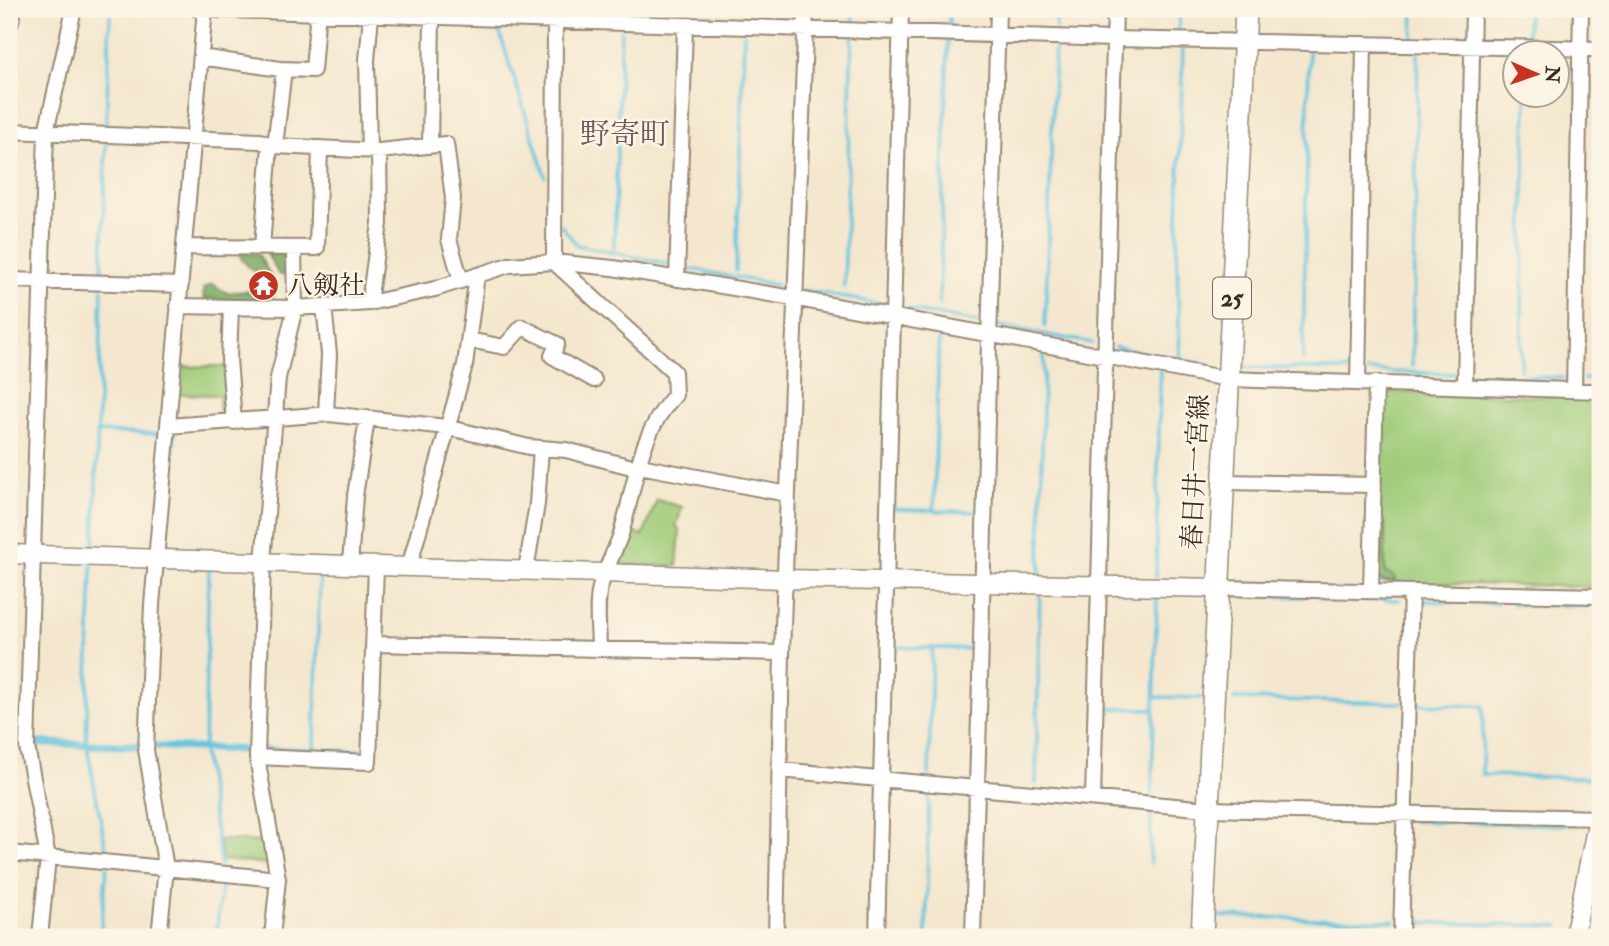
<svg xmlns="http://www.w3.org/2000/svg" width="1609" height="946" viewBox="0 0 1609 946" font-family="'IM FELL Double Pica','Noto Serif JP',serif">
<rect width="100%" height="100%" fill="#fcf5e5"/>
<filter id="ink" filterUnits="userSpaceOnUse"><feTurbulence type="fractalNoise" baseFrequency=".0143" numOctaves="2"/><feDisplacementMap in="SourceGraphic" scale="14" xChannelSelector="R" yChannelSelector="G"/><feConvolveMatrix kernelMatrix="1 2 1 2 8 2 1 2 1" color-interpolation-filters="sRGB"/></filter>
<filter id="wash" filterUnits="userSpaceOnUse"><feTurbulence type="fractalNoise" baseFrequency=".00686" numOctaves="4" result="noise"/><feDisplacementMap in="SourceGraphic" scale="28" xChannelSelector="R" yChannelSelector="G"/><feGaussianBlur stdDeviation="1.57" result="paint"/><feColorMatrix in="noise" values="0 0 0 0 0 0 0 0 0 0 0 0 0 0 0 0 0 1.4 0 .05"/><feComposite in="paint" operator="in"/></filter>
<g filter="url(#wash)">
<rect width="100%" height="100%" fill="#f4e7cd"/>
<!-- green -->
<path fill="#a1cd7b" stroke="#6e7c4c" stroke-width="2" d="M226 366 230 415 220 416 219 395 178 394 181 367Z
M1382 391 1600 398V587L1379 582 1376 578Z
M657 500 682 507 676 527 680 529 677 566 620 565 617 560 628 530 643 536Z
M219 840 266 842 269 864 222 860Z"/>
<!-- forest -->
<path fill="#80b06b" stroke="#5e6d44" stroke-width="2" d="M239 253 258 254 271 276C260 279 243 264 239 253Z
M267 254H289L290 274 279 275Z
M212 284 227 293 247 291 252 294H271L273 297 271 301 204 299 203 289Z
M1382 520 1385 525V573L1394 576 1395 581H1383L1377 576 1379 521Z"/>
<g fill="none" stroke-linecap="round" stroke-linejoin="round">
<!-- stream -->
<path stroke="#63c6e1" stroke-width="3.5" d="M797 16V9
M496 21 545 176
M853 21V9
M949 26V9
M1056 29V9
M1178 34 1180 9
M1413 39 1414 9
M1527 41 1528 9
M106 129 110 15
M561 225 577 245 668 264
M614 247 621 30
M686 268 777 285
M736 271 744 34
M102 274 106 140
M844 288 852 36
M803 290 880 304
M939 304 948 40
M899 308 977 322
M995 325 1092 343
M1045 326 1055 43
M1115 347 1211 366
M1303 359 1309 51
M1180 360 1177 257 1183 45
M1412 366 1418 54
M1240 367 1349 370
M1521 369 1526 94
M1368 371 1456 374
M1476 375 1563 378
M1584 379H1600
M98 432 158 434
M175 433 166 543 176 552
M892 509 978 512
M934 511 939 332
M94 548 102 289
M1040 576 1044 351
M1156 577 1160 371
M1229 595 1304 597
M1319 598 1399 600
M1421 601 1459 602
M1471 603H1497
M1513 604 1588 606
M890 647 975 649
M1154 697 1203 698
M1234 699 1402 703
M1413 704 1483 706 1482 775 1588 778
M1101 708 1154 709
M9 740H20
M33 741 141 744
M86 742 92 566
M9 744H18
M204 744 209 569
M34 745 139 748
M155 745 249 748
M87 746 107 855
M155 748 249 752
M264 748 359 751
M203 750 221 865
M314 750 320 571
M929 775 932 648
M1036 783 1040 591
M1152 794 1157 594
M1412 821 1451 822
M1462 822 1575 825
M1150 864 1151 810
M1214 916 1395 921
M1407 922 1559 926
M1598 927H1600
M100 937 107 867
M216 937 222 878
M926 937 929 789"/>
</g>
</g>
<g filter="url(#ink)">
<g fill="none" stroke-linecap="round" stroke-linejoin="round">
<defs>
<path id="minor" d="M197 9 1114 39 1600 49
M555 21 554 262 674 372 675 395C638 435 636 483 621 534 615 551 606 567 601 584 595 602 599 630 599 649
M201 57 280 69 313 70 318 9
M9 131 260 141 275 146 379 151 446 144 453 198 449 239 461 281
M430 145 432 17
M275 146 284 69
M369 150 367 60 371 15
M184 247 317 248 320 148
M262 247 270 145
M677 279 685 25
M9 280 181 285
M369 303 380 223 379 151
M178 306 295 308 369 303 435 289 509 265 554 262 613 268 793 298 1228 379 1600 391
M324 306 329 354 326 414
M231 307 229 359 234 422
M469 340 504 347 522 327 557 344 552 356 594 380
M1358 383 1364 44
M1465 386 1473 9
M1574 390 1581 9
M168 426 329 414 446 427 529 447 566 450 628 466 645 467 787 494
M1224 482 1374 485
M350 565 355 496 367 419
M409 567 465 365 477 275
M526 570 537 504 541 448
M1218 588 1411 592 1401 937
M1371 591 1376 383
M1411 592 1600 596
M373 644 782 653
M257 757 369 762 376 566
M780 770 1208 809 1600 818
M1093 798 1115 9
M9 853 278 879
M40 937 48 857 27 747 46 132 74 9
M159 937 166 868 146 750 152 605 205 9
M272 937 278 879 257 757 263 562 278 378 295 308 294 248
M776 937 782 653 806 9
M877 937 901 9
M973 937 998 9"/>
<path id="tertiary" d="M9 23 12 9
M9 554 785 579 1218 588
M1574 937 1600 809"/>
<path id="primary" d="M1202 937 1246 9"/>
</defs>
<!-- minor casing -->
<use href="#minor" stroke="#988876" stroke-width="18"/>
<!-- tertiary casing -->
<use href="#tertiary" stroke="#988876" stroke-width="21"/>
<!-- primary casing -->
<use href="#primary" stroke="#988876" stroke-width="24"/>
<!-- minor -->
<use href="#minor" stroke="#fff" stroke-width="14"/>
<!-- tertiary -->
<use href="#tertiary" stroke="#fff" stroke-width="18"/>
<!-- primary -->
<use href="#primary" stroke="#fff" stroke-width="21"/>
</g>
</g>
<!-- icons -->
<defs>
<symbol id="temple-disc" viewBox="-11 -11 22 22"><circle r="9.5" fill="#c8321e" stroke="#fcf5e5"/><path d="M0-6L5-2H3V0L6.5 2.5H4V6H1.5V3h-3V6H-4V2.5H-6.5L-3 0V-2H-5Z" fill="#fff"/></symbol>
</defs>
<g fill-rule="evenodd">
<use href="#temple-disc" x="246" y="268" width="35" height="35"/>
</g>
<g text-anchor="middle" dominant-baseline="central" stroke-width="5" stroke-linejoin="round" paint-order="stroke">
<!-- shield labels -->
<rect fill="#fcf5e5" stroke="#75675a" stroke-width="2" x="1213" y="277.5" width="38" height="41" rx="5"/>
<g font-size="24" font-weight="bold" fill="#3b2a1e">
<text x="1232" y="298">25</text>
</g>
<!-- poi labels -->
<g font-size="26" fill="#3b2a1e" stroke="#fcf5e5" text-anchor="start">
<text x="287" y="286">八剱社</text>
</g>
<!-- street labels -->
<g font-size="26" fill="#3b2a1e" stroke="#fcf5e5">
<text transform="translate(1196 472) rotate(-87)">春日井一宮線</text>
</g>
<!-- quarter labels -->
<g font-size="30" fill="#755858" stroke="#fcf5e5">
<text x="625" y="134">野寄町</text>
</g>
</g>
<!-- margin -->
<rect width="1609" height="946" fill="none" stroke="#fcf5e5" stroke-width="35"/>
<!-- north arrow -->
<g transform="translate(1536 74) rotate(92)"><circle r="33" fill="#fcf5e5" stroke="#afa495" stroke-width="2"/>
<path d="M0-5L12 26L0 18L-12 26Z" fill="#c8321e"/>
<text y="-10" font-size="19" font-weight="bold" text-anchor="middle" fill="#3b2a1e">N</text>
</g>
</svg>
